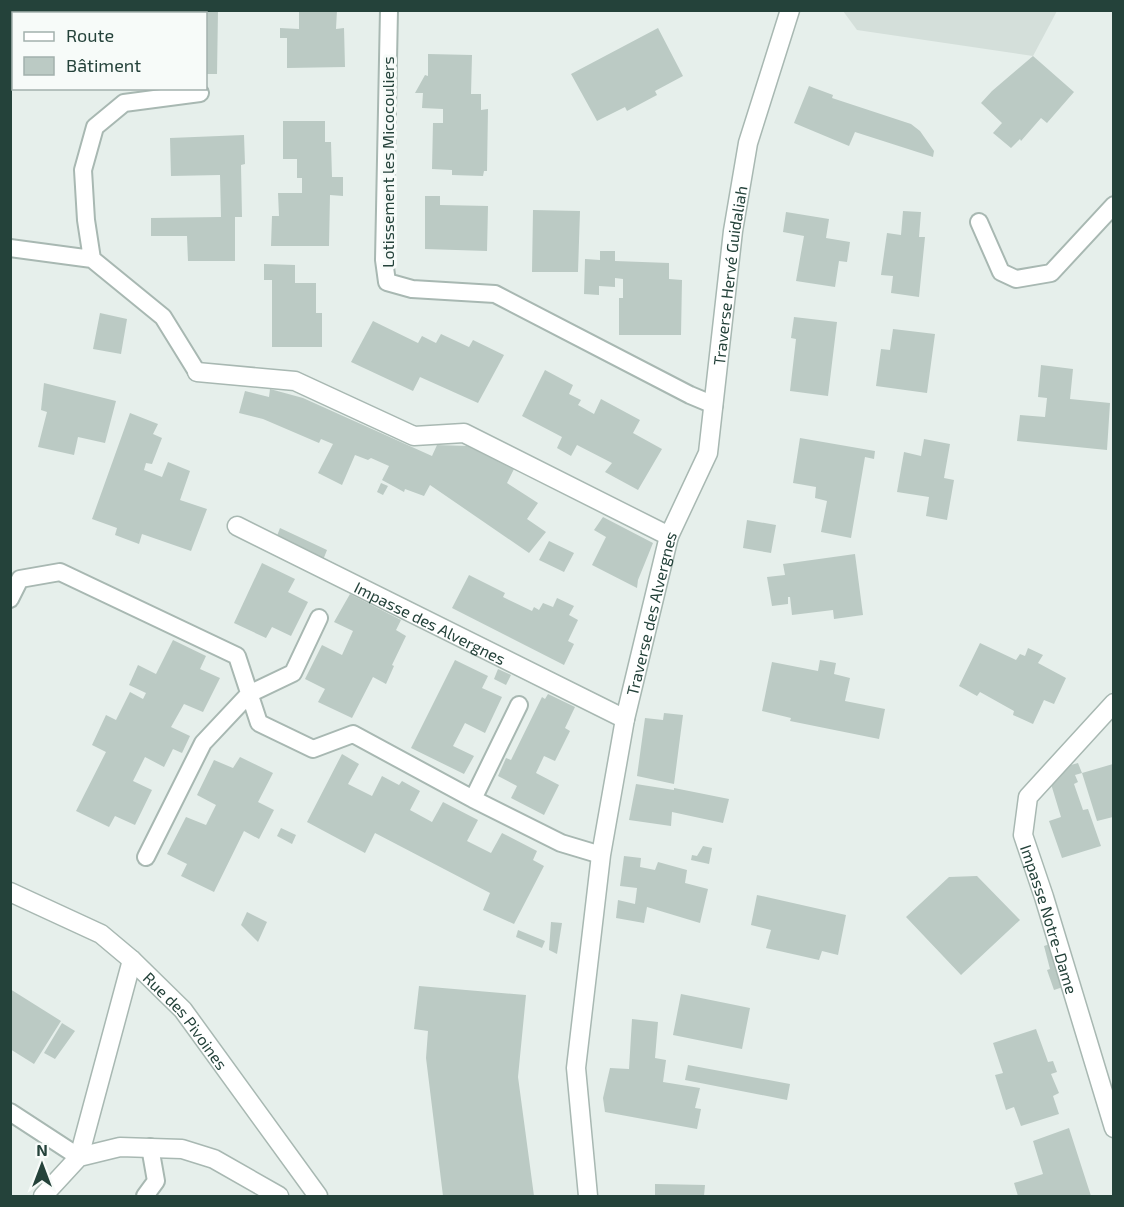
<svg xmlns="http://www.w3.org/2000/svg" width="1124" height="1207" viewBox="0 0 1124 1207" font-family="'Exo 2',sans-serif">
<rect width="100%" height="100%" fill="#e6efeb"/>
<!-- built -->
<path fill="#d4dfda" d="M843 11H1057L1033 56 857 30Z"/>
<!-- building -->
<path fill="#bbcac4" d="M17 10H218L217 74H206V14H16Z
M299 10H337L336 29 344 28 345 67 287 68V38H280V28L299 29Z
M658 28 683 76 655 91 657 95 627 111 625 107 597 121 571 74Z
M428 54 472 55 471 94H481V110L488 109 487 171H484L483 176 452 175V170L432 169 433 123H443V109L422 108 423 93H415L425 75 428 76Z
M1033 56 1074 92 1047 123 1041 118 1021 141 1020 139 1011 148 993 133 1002 123 981 103 992 91Z
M809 86 833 95 832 98 911 124 920 131 934 151 933 157 855 132 849 146 794 123Z
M283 121H325V142H331L332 177H343V196L330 195 329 246H271L272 216H279L278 193H302V178H297V159H283Z
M244 135 245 164 241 165 242 217H235V261H188L187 236H151V218L221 217 220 175 171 176 170 138Z
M425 196H440V205L488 206 487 251 425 249Z
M533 210 580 211 578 272H532Z
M903 211 921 212 919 237H925L919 297 891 293 893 276 881 275 887 233 901 235Z
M786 212 829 219 826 238 850 242 847 262 839 261 835 287 796 281 804 236 783 232Z
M600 251H615V261L669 263V279L682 280 681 335H619V298H623V279L615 278V287L599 286V295L584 294 585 259 600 260Z
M264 264 295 265V283H316V313H322V347H272V280H264Z
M100 313 127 319 121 354 93 349Z
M794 317 837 322 828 396 790 391 796 339 791 338Z
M373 321 418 343 422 336 436 343 441 334 469 347 473 340 504 355 478 403 420 377 413 391 351 362Z
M893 329 935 334 927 393 876 386 881 349 890 350Z
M1041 365 1073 369 1070 399 1110 403 1107 450 1017 441 1020 415 1045 417 1047 398 1038 397Z
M545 370 573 385 569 394 581 400 578 405 594 414 601 399 640 420 633 433 662 449 638 490 605 472 612 463 577 445 571 456 557 448 562 437 522 416Z
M44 383 116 401 105 443 78 437 74 455 38 447 47 412 41 410Z
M270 389 303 398 432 456 437 445 467 446 514 469 507 483 538 503 527 519 546 532 529 553 430 485 424 496 405 489 404 492 382 480 389 466 371 458 368 460 355 455 342 485 318 473 333 444 321 439 319 443 263 419 239 413 245 391 269 397Z
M130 413 158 424 153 434 162 438 152 464 146 463 144 470 162 477 168 462 190 471 180 500 207 509 191 551 142 534 139 544 115 535 117 528 92 519Z
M800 438 875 451 874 459 865 457 851 538 821 532 827 501 815 498 816 487 793 483Z
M924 439 950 444 944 478 954 480 947 520 926 516 929 497 897 492 904 452 921 456Z
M381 483 388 486 383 495 377 492Z
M603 517 653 543 638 580 637 588 592 565 606 537 594 530Z
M747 520 776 525 771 553 743 548Z
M280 528 327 550 323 560 277 536Z
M549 541 574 553 564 572 539 560Z
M855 554 863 615 834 619 833 610 792 615 790 597H788V604L772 606 767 577 785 575 783 564Z
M262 563 295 579 288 592 308 602 291 636 272 627 266 638 234 623Z
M469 575 505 593 503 597 532 611 534 607 539 610 543 603 553 607 557 598 574 606 569 615 578 620 568 641 574 644 564 665 452 608Z
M350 594 401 620 396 630 406 636 392 665 394 666 386 684 373 677 352 718 318 702 325 689 305 679 322 645 342 655 353 631 334 622Z
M173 640 206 656 200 669 220 678 203 712 184 704 171 727 190 736 182 753 173 749 164 767 145 757 133 781 152 790 135 825 115 816 109 827 76 811 106 752 92 745 106 715 116 720 130 692 143 699 146 693 129 685 138 665 156 674Z
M980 643 1016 660 1020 654 1025 656 1028 648 1043 655 1038 663 1066 678 1054 704 1044 700 1033 724 1013 715 1014 711 980 692 977 696 959 686Z
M455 660 488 676 482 688 502 697 485 733 465 723 453 746 474 756 464 774 411 748Z
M820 660 836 663 834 674 850 678 845 701 885 709 879 739 790 721 791 718 762 711 772 662 818 671Z
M498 669 511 675 506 685 494 679Z
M548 694 575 707 565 728 570 731 555 761 544 756 536 773 559 785 544 815 511 798 517 786 498 776 506 758 511 760 542 697 545 699Z
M664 713 683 715 674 784 637 776 645 718 663 720Z
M342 754 359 764 348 784 372 796 382 776 399 785 402 781 420 791 410 810 432 822 443 802 478 820 467 841 491 853 502 833 537 851 533 860 544 866 514 924 483 910 490 893 375 833 365 853 307 822Z
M240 757 273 773 258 802 274 810 259 839 244 831 214 892 181 876 187 864 167 854 186 817 206 825 216 805 197 795 214 760 233 768Z
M1070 763 1071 765 1078 763 1082 773 1075 775 1078 782 1074 784 1083 810 1088 809 1101 846 1062 858 1049 821 1061 817 1051 784Z
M1113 764V817L1097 821 1082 773Z
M636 784 674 790V788L729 799 723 823 672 812 671 826 629 820Z
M281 828 296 835 292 844 277 836Z
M703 846 712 848 709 864 691 860 692 855 697 856Z
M624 856 641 858 640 867 655 870 658 862 687 870 685 883 708 889 700 923 647 907 644 923 616 918 618 900 635 904 637 888 620 886Z
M977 876 1020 920 961 975 906 917 949 877Z
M757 895 846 915 838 955 822 951 819 960 766 948 771 930 751 925Z
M247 912 267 922 258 942 241 925Z
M551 922 562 923 557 954 549 950Z
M518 930 545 941 542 948 516 937Z
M1053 943 1066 986 1054 990 1047 970 1050 969 1044 946Z
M419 986 526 995 518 1077 534 1196H443L426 1058 428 1031 414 1029Z
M10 989 61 1021 34 1064 10 1049Z
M681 994 750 1008 742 1049 673 1035Z
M632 1019 658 1022 655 1058 666 1060 663 1082 700 1088 695 1108 701 1109 697 1129 605 1112 603 1098 610 1068 629 1069Z
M62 1023 75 1031 55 1059 44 1053Z
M1036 1029 1048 1062 1053 1061 1057 1072 1051 1074 1059 1093 1053 1096 1059 1114 1021 1126 1014 1107 1006 1110 995 1075 1003 1073 993 1043Z
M688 1065 790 1084 787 1100 685 1080Z
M1069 1128 1091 1196H1018L1014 1183 1043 1174 1033 1141Z
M655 1184 705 1185 704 1196H655Z"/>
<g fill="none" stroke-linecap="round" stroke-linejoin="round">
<defs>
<path id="service" d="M389 10 384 260 387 282 412 289 495 294 690 395 714 405
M979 222 1001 272 1016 279 1051 273 1114 205
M10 248 92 259 163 317 197 372
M92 259 86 220 83 170 95 127 124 103 200 93
M10 599 20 579 60 572 237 656 259 723 313 749 353 734 473 799 561 843 601 855
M473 799 519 705
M146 857 203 743 249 694 293 673 319 618
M10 1112 79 1157
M145 1196 156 1181 150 1147"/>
<g id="minor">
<path d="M197 372 295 381 414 436 464 433 669 536"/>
<path id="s1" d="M237 526 625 719"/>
<path id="s2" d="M1114 703 1028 797 1023 835 1044 897 1114 1128"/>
<path id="s3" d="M10 892 101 934 132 960 183 1010 318 1196"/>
<path d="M79 1157 132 960"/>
<path d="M43 1196 79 1157 120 1147 182 1149 214 1159 279 1196"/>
<path id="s4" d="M588 1196 576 1068 601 855 625 719 669 536 708 453 733 231 748 143 790 10"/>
</g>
</defs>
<!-- service casing -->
<use href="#service" stroke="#a8b8b2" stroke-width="20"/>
<!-- minor casing -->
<use href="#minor" stroke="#a8b8b2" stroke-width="21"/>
<!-- service -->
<use href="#service" stroke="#fff" stroke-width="16"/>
<!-- minor -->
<use href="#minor" stroke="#fff" stroke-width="18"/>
</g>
<g text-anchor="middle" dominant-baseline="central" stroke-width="6" stroke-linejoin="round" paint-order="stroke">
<!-- street labels -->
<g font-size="16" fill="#24423a" stroke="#f7fbf9">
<text transform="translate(387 162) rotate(-90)">Lotissement les Micocouliers</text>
<text stroke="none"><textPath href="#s4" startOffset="940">Traverse Hervé Guidaliah</textPath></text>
<text stroke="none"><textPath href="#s4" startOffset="590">Traverse des Alvergnes</textPath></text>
<text stroke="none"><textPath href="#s1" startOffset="216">Impasse des Alvergnes</textPath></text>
<text stroke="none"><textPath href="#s2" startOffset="254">Impasse Notre-Dame</textPath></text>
<text stroke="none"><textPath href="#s3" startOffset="222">Rue des Pivoines</textPath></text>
</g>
</g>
<!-- border -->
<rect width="1124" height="1207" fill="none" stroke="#24423a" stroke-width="24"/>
<!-- legend -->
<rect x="12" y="12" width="195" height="78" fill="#f7fbf9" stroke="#a3b1ad" stroke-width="1.5"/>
<rect x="24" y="32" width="30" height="9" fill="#ffffff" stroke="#a3b1ad" stroke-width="1.5"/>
<text x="66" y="42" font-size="18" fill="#24423a">Route</text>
<rect x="24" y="57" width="30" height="18" fill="#bbcac4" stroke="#a3b1ad" stroke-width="1.5"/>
<text x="66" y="72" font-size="18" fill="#24423a">Bâtiment</text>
<!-- north arrow -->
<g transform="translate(42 1165)" stroke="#f7fbf9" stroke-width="4.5" paint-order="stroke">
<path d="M0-4.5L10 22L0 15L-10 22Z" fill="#24423a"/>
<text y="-9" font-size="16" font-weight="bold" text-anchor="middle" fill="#24423a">N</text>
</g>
</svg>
